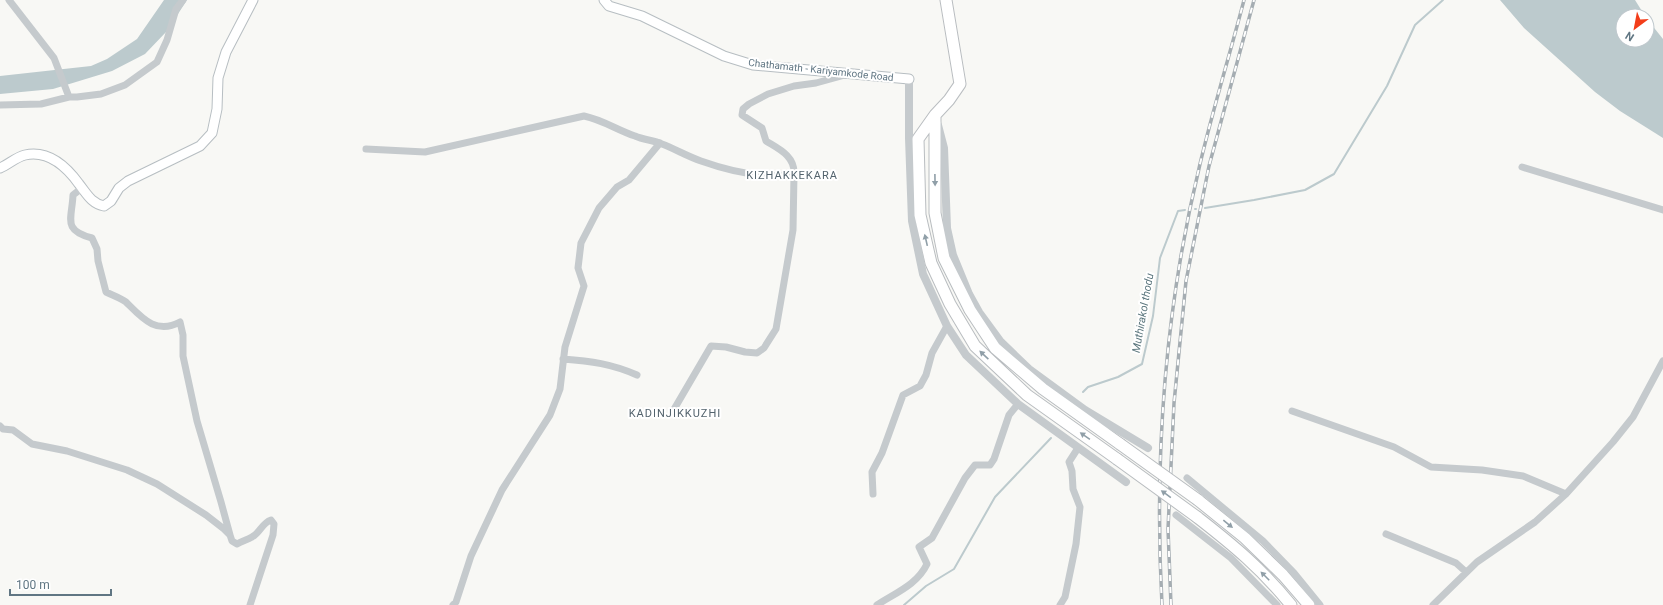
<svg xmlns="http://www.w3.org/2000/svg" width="1663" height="605" viewBox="0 0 1663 605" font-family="Roboto,sans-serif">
<rect width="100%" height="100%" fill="#f8f8f5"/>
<!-- water -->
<path fill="#bccacd" d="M164 0H187L167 31 145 54 112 71 53 89 0 94V76L91 66 107 59 137 39Z
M1500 0H1635L1645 16H1623V40H1647V19L1663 39V138L1620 111 1595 92 1524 28Z"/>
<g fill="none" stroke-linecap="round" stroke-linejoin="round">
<!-- stream -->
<path stroke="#bccacd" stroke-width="2" d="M1205 208 1254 200 1305 190 1334 174 1387 86 1415 25 1443 0
M1195 209H1196
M1083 392 1088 387 1118 377 1142 364 1153 316 1160 258 1178 211 1185 210
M904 605 926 586 954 569 995 497 1051 438"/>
<defs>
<path id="secondary" d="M604 0 609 6 642 16 724 56 753 65 909 79
M0 168C8 165 16 157 25 155 48 150 66 166 79 184 87 194 91 203 104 206L111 201 119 188 128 181 200 146 212 133 217 109 218 78 226 52 253 0"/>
<path id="trunk" d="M946 0 960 84 949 100 935 115 918 139 920 215 931 263 950 304 975 346 1027 395 1117 459
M935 115V213L944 258 970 310 995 348 1043 389 1120 444
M1198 500 1245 538 1283 575 1309 605
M1197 517C1233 545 1262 569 1291 605"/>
</defs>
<!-- secondary casing -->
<use href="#secondary" stroke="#b7bec2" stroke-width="11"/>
<!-- trunk casing -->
<use href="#trunk" stroke="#b9bdc0" stroke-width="13"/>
<!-- minor -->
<path stroke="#c5cacd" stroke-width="7" d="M9 0 54 58 69 97
M0 105 41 104 69 97H77L101 94 125 85 157 62 167 40 176 9 183 0
M366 149 425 152 584 116C603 120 617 130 635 136 644 140 653 140 662 144 675 149 687 156 701 161 729 171 764 179 794 174 795 156 779 149 766 141L762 128 742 115 743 109 749 104 768 94 794 86 816 83 845 75
M1522 167 1663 210
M82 188 73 195C72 219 62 230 92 238L97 249 98 261 106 292C112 295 121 298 126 302 142 318 156 335 180 322L183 335V356L197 421 221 502 230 535
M563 359C591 361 612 364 637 375
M673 411 711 346 726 347 745 352 757 353 764 348 776 329 793 230 794 174
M1292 411 1394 447 1431 467 1482 470 1523 476 1566 494
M0 426 3 429 13 430 32 444 67 451 127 470 157 484 206 515 224 529 230 535 232 541 237 544C242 541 247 540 252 537 260 533 262 523 271 520L274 524 273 535 250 605
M1187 478 1263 541 1294 573 1320 605
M873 494 872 472 882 453 903 395 920 386 926 375 932 353 947 326
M1176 515 1231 558 1277 605
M1386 534 1456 563 1466 572
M453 605 456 602 471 556 502 490 550 415 560 389 565 347 584 286 578 268 581 243 599 208 617 187 629 180 660 143
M877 605C895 593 917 585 927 564L919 547 932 538 965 478 975 465H990L994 459 1009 415 1018 404
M1060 605 1065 597 1076 544 1080 507 1073 489 1072 471 1069 462 1078 448
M1433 605 1477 562 1535 522 1566 494 1613 442 1633 417 1663 361"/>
<!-- tertiary -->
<path stroke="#c5cacd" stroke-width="8" d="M909 79V138L912 221 923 274 947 326 966 355 1018 404 1126 482
M938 125 944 148 947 228 953 255 969 294 979 312 1001 342 1029 369 1085 410 1148 448"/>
<!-- secondary -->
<use href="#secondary" stroke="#fff" stroke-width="9"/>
<!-- trunk -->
<use href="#trunk" stroke="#fff" stroke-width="11"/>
<defs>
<path id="rail" d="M1162 605C1154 457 1165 308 1200 164 1213 109 1230 54 1244 0
M1171 605 1168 529 1174 403 1186 281 1209 166 1254 0"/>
</defs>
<!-- rail casing -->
<use href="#rail" stroke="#a5adb2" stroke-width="3.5"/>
<!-- rail -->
<use href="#rail" stroke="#fff" stroke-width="2" stroke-dasharray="6" stroke-linecap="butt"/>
<defs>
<path id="trunk-bridge" d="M1120 444 1198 500
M1117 459 1197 517"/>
</defs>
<!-- trunk-bridge casing -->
<use href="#trunk-bridge" stroke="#b9bdc0" stroke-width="13" stroke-linecap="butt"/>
<!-- trunk-bridge -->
<use href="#trunk-bridge" stroke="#fff" stroke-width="11"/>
</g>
<!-- one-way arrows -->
<defs><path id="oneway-solid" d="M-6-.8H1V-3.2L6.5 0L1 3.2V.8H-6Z"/></defs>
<g fill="#909fa8">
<use href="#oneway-solid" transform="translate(935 180) rotate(89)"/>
<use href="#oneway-solid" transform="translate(926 240) rotate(-103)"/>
<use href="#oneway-solid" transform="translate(984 355) rotate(-137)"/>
<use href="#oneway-solid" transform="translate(1085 436) rotate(-145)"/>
<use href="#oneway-solid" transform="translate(1166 494) rotate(-144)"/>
<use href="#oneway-solid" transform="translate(1228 524) rotate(39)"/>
<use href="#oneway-solid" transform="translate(1265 576) rotate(-135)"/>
</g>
<g text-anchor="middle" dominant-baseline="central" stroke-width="4" stroke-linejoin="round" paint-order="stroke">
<!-- street labels -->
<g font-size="10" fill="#607683" stroke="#fff">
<text transform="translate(821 70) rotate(6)">Chathamath - Kariyamkode Road</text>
</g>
<!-- neighbourhood labels -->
<g font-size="11" letter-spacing="1" fill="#53636d" stroke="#fff">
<text x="792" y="175">KIZHAKKEKARA</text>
<text x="675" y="413">KADINJIKKUZHI</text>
</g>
<!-- water labels -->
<g font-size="11" font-style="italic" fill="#5b767d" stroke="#fff">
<text transform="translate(1143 313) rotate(-80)">Muthirakol thodu</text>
</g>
</g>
<!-- north arrow -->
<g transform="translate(1635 28) rotate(212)"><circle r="19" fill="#ffffff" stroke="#bfc8cd"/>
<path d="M0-3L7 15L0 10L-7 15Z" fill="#f33d1a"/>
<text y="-6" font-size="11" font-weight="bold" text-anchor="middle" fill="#607683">N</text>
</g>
<!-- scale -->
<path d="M10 589v6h101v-6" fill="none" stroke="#607683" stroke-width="2"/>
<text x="16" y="589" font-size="12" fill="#607683" stroke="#ffffff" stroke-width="3" paint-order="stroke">100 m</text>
</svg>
